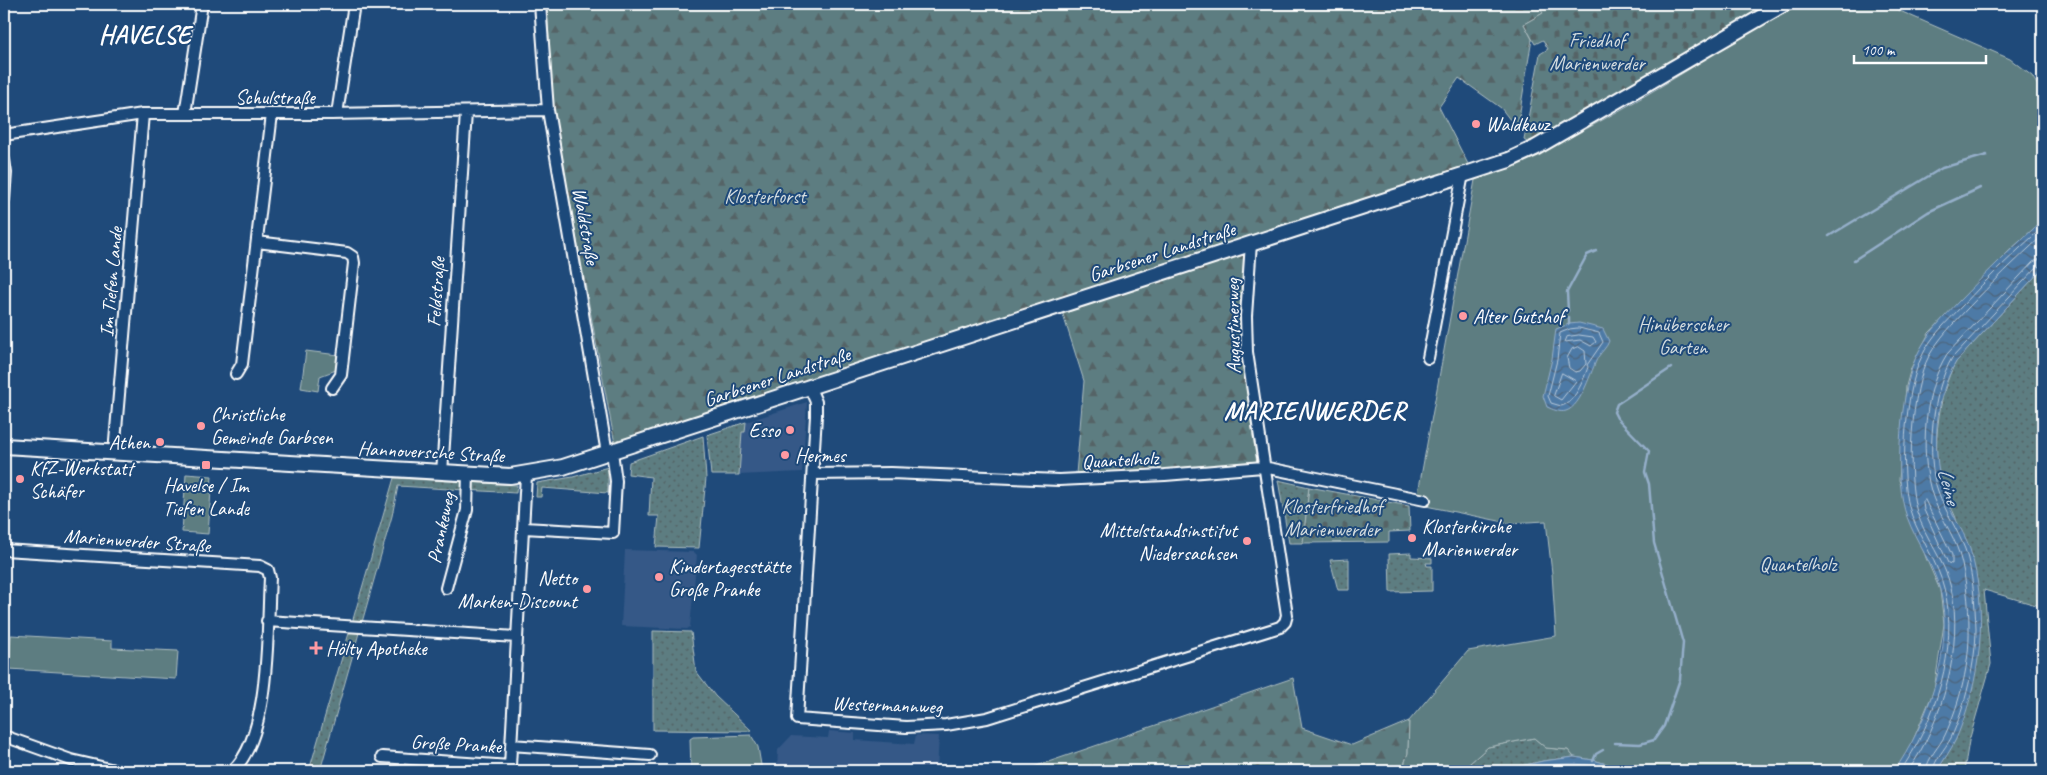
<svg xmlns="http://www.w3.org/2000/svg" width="2047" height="775" viewBox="0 0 2047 775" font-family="Caveat,sans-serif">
<defs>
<pattern id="grass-dots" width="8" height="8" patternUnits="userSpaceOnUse" patternTransform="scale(1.25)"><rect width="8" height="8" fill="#5d7d81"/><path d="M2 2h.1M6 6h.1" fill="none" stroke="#546466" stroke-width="1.8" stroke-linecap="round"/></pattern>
<pattern id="forest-firs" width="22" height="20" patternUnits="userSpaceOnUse" patternTransform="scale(1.25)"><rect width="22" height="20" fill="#5d7d81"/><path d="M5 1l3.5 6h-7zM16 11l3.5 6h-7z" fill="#546466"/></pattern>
<pattern id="cemetery-stones" width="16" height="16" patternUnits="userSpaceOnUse" patternTransform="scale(1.25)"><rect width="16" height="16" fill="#5d7d81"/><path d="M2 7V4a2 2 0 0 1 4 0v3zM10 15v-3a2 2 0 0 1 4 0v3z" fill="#546466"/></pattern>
<pattern id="water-waves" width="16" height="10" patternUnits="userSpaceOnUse" patternTransform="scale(1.25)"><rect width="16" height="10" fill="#4e7aa6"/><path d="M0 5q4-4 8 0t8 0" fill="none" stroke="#4d6379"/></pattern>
</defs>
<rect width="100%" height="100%" fill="#1f4a7a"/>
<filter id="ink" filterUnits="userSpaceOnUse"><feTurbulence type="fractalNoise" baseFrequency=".02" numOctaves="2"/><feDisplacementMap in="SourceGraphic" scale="10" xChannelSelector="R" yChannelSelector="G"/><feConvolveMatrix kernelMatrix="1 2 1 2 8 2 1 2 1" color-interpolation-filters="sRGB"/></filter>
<g filter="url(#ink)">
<!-- built -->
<path fill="#345887" d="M807 402 802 472 739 475 742 431H745L746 422Z
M625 550 694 552 697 555 690 627 687 629 621 626Z
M829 731 855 733V740L914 744 916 735 939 736 937 771H777L778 750 791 736 828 738Z"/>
<!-- grass -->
<path fill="url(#grass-dots)" stroke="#aebec0" d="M2043 268V607L1984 590 1991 664 1969 741 1964 771H1937L1956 739V518C1952 508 1946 499 1943 490 1930 457 1938 392 1956 362Z
M746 422 745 432H742L739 475H711L707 435Z
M703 436 706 478 699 548 656 547 659 516H649L651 477 628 474 629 462Z
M608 467V493L542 488 541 497H536L537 483 573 477Z
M394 478 517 485 516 493 398 486 392 516 320 771H309Z
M1278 480 1309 487 1303 543H1289Z
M1411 553V557L1432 558V563H1426L1427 566H1432V591L1390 592 1389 554Z
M1349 559V590H1338L1330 560Z
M653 631 691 632 696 671 715 696 752 731 653 730Z
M1534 738 1546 748 1568 750 1574 757 1543 761 1499 771H1461L1488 747Z"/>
<!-- forest -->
<path fill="url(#forest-firs)" stroke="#aebec0" d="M547 4H1537L1543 13 1524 24 1532 39 1517 129 1501 108 1459 78 1439 107 1470 168 1244 240 1241 349 1257 464 1076 474 1084 381 1060 305 615 444 553 112Z
M1293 678 1302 728 1352 745 1409 721 1408 753 1402 771H1022Z"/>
<!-- cemetery -->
<path fill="url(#cemetery-stones)" stroke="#aebec0" d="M1537 4H1768L1677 62 1530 144 1524 140 1540 54 1548 49 1543 40 1535 44 1524 24 1543 13Z
M1309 487 1409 506 1410 531 1389 532V542L1303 543Z"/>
<!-- park -->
<path fill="#5d7d81" stroke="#aebec0" d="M1794 4H1884L2010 59 2032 76 2043 94V220L2008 252 1929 333 1911 368 1906 386 1899 480 1926 558 1940 590 1944 624 1934 690 1909 750 1894 771H1631L1593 760 1574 757 1568 750 1546 748 1534 738 1488 747 1461 771H1402L1408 753 1409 721 1468 651 1556 636 1552 573 1546 521 1509 523 1416 504 1475 180C1587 138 1693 66 1794 4Z
M306 351 338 355 336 370 320 376 318 391 301 388Z
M186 474 212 476 208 534 182 532Z
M11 635 112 641V648L178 651 176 679 9 669Z
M751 735 758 747 762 771H691L690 739 693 737Z"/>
<!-- water -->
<path fill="url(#water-waves)" stroke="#95afca" d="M2043 220V268L1956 362C1935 397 1932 447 1942 487 1947 509 1963 528 1970 549 1989 610 1981 681 1956 739 1951 750 1943 761 1937 771H1894C1927 725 1955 647 1940 590 1933 564 1916 542 1907 517 1893 481 1900 385 1919 351 1929 332 1944 317 1959 301 1986 273 2014 246 2043 220Z
M1579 323 1603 329 1609 341C1607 347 1602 351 1598 357 1591 370 1582 406 1566 411 1560 413 1552 409 1547 407L1543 396 1552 359 1556 329 1569 324Z
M1574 757 1593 760 1631 771H1499L1543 761Z"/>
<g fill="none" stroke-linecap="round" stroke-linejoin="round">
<!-- shore -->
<path stroke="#b8cadb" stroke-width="1" d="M1579 328 1599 333 1603 342 1587 365 1588 367C1584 379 1574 404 1561 406L1551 403 1548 396 1557 360 1560 333 1570 329Z
M1579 335 1593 337 1596 342 1591 346 1580 340 1565 342 1567 337Z
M1579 347 1585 351 1586 364 1580 371 1575 372 1569 368 1567 358 1572 349Z
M1562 373 1576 381 1561 400 1554 396Z
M1925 500 1952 555V564L1948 563 1924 510 1923 502Z
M1516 771C1553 764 1578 760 1615 771
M1900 771C1934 725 1960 646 1944 588 1938 563 1921 540 1912 516 1898 481 1905 389 1922 356 1931 336 1947 322 1962 306 1988 278 2015 252 2043 227
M1908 771C1942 723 1964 646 1951 588 1945 561 1925 538 1917 512 1906 476 1911 389 1929 356 1939 338 1953 324 1967 309 1992 283 2017 259 2043 235
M1926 771C1927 758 1940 746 1945 735 1960 703 1970 663 1969 628 1969 604 1966 576 1959 553 1952 531 1937 512 1931 491 1920 450 1924 390 1947 354L2033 262 2043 258
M1933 771C1934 760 1945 749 1951 738 1965 708 1976 661 1976 628 1975 604 1973 572 1965 549 1957 529 1945 511 1938 491 1925 457 1933 389 1952 358L2037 267 2043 265"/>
<!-- stream -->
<path stroke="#95afca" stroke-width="2.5" d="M1829 236 1942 168 1987 155
M1854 260 1928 212 1980 188
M1568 311 1567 292 1587 255 1596 251
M1569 317V324
M1615 743 1640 744 1654 740 1664 726 1680 679 1683 643 1654 543 1649 484 1645 472 1649 451 1617 418 1614 412 1617 404 1671 368
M1593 761 1596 754 1603 750"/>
<defs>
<path id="street" d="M540 4 548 110 607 453
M185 114 202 4
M337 114 354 4
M4 135 143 114H331L548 110
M4 160 6 173 4 199
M257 242 347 253 353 257 354 263 341 375 332 388
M1428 358 1463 174
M236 374 242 364 272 114
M810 388 816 402V416L797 719 906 727 946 725 987 718 1280 627 1285 622 1287 615 1247 352 1246 316 1251 243
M114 453 143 114
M442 473 466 113
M813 474 891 473 1059 480 1165 475 1263 467 1425 500
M524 528 613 533 616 481 612 452
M4 550 260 566 268 570 270 578C267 629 271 737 232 771
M446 588 467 510 468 474
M267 621 516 637
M4 736 71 760 119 771
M511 745 650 755
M382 757 510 766 526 475"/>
<path id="secondary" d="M4 446 510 476 563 467 1509 160 1535 148 1784 4"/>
</defs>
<!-- street casing -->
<use href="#street" stroke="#fff" stroke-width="14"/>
<!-- secondary casing -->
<use href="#secondary" stroke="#fff" stroke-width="18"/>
<!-- street -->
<use href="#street" stroke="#1f4a7a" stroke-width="10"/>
<!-- secondary -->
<use href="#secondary" stroke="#1f4a7a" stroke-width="14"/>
</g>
</g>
<!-- markers -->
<g fill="#ff9aa2" stroke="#1f4a7a" stroke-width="2">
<circle cx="1476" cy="124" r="5"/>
<circle cx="1463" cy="316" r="5"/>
<circle cx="201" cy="426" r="5"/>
<circle cx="790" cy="430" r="5"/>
<circle cx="160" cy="442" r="5"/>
<circle cx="785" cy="455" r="5"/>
<rect x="201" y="460" width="10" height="10" rx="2.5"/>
<circle cx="20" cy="479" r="5"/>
<circle cx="1412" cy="538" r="5"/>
<circle cx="1247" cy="541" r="5"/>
<circle cx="659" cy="577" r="5"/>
<circle cx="587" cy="589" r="5"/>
<path d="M313.5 640.5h5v5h5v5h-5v5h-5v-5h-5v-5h5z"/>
</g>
<g text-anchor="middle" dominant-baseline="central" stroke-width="4" stroke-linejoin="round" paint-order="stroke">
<!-- park labels -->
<g font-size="20" fill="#d6dee0" stroke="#1f4a7a">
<text x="1597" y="40">Friedhof<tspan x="1597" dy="23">Marienwerder</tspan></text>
<text x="765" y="196">Klosterforst</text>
<text x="1683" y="324">Hinüberscher<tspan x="1683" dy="23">Garten</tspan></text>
<text x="1332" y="506">Klosterfriedhof<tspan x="1332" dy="23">Marienwerder</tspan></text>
<text x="1798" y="564">Quantelholz</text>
</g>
<!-- street labels -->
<g font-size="20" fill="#fff" stroke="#1f4a7a">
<text x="275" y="97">Schulstraße</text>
<text transform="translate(586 226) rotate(80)">Waldstraße</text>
<text transform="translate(1162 252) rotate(-18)">Garbsener Landstraße</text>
<text transform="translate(111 282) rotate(-85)">Im Tiefen Lande</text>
<text transform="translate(436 292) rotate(-86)">Feldstraße</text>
<text transform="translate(1233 326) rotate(-91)">Augustinerweg</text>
<text transform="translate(777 377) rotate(-18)">Garbsener Landstraße</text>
<text transform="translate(431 452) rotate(3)">Hannoversche Straße</text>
<text transform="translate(1120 460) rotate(-3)">Quantelholz</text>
<text transform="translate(441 528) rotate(-78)">Prankeweg</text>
<text transform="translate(137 541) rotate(4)">Marienwerder Straße</text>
<text transform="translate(887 705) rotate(2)">Westermannweg</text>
<text transform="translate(456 744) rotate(3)">Große Pranke</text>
</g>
<!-- poi labels -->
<g font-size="20" fill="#fff" stroke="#1f4a7a" text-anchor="start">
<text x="1486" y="124">Waldkauz</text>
<text x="1473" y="316">Alter Gutshof</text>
<text x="211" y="414">Christliche<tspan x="211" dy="23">Gemeinde Garbsen</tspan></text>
<text x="780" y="430" text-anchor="end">Esso</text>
<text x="150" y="442" text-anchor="end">Athen</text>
<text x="795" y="455">Hermes</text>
<text x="30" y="468">KfZ-Werkstatt<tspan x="30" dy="23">Schäfer</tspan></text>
<text x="206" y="485" text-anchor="middle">Havelse / Im<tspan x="206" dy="23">Tiefen Lande</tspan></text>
<text x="1422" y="526">Klosterkirche<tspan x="1422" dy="23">Marienwerder</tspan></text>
<text x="1237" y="530" text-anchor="end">Mittelstandsinstitut<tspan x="1237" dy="23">Niedersachsen</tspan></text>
<text x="669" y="566">Kindertagesstätte<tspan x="669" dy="23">Große Pranke</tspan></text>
<text x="577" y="578" text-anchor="end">Netto<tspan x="577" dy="23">Marken-Discount</tspan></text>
<text x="326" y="648">Hölty Apotheke</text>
</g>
<!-- water labels -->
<g font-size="21" font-style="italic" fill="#d3dee9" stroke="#1f4a7a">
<text transform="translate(1949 486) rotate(76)">Leine</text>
</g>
<!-- district labels -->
<g font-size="25" font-weight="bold" letter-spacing="1" fill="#fff" stroke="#1f4a7a">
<text x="145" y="35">HAVELSE</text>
<text x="1315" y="411">MARIENWERDER</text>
</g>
</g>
<!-- margin -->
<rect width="2047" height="775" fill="none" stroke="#1f4a7a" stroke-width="20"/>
<rect x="10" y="10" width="2027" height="755" fill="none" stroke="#fff" stroke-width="2" filter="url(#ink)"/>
<!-- scale -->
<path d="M1854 55v8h132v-8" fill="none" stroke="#ffffff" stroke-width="2.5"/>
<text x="1862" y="55" font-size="15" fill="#ffffff" stroke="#1f4a7a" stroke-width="4" paint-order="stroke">100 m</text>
</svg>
